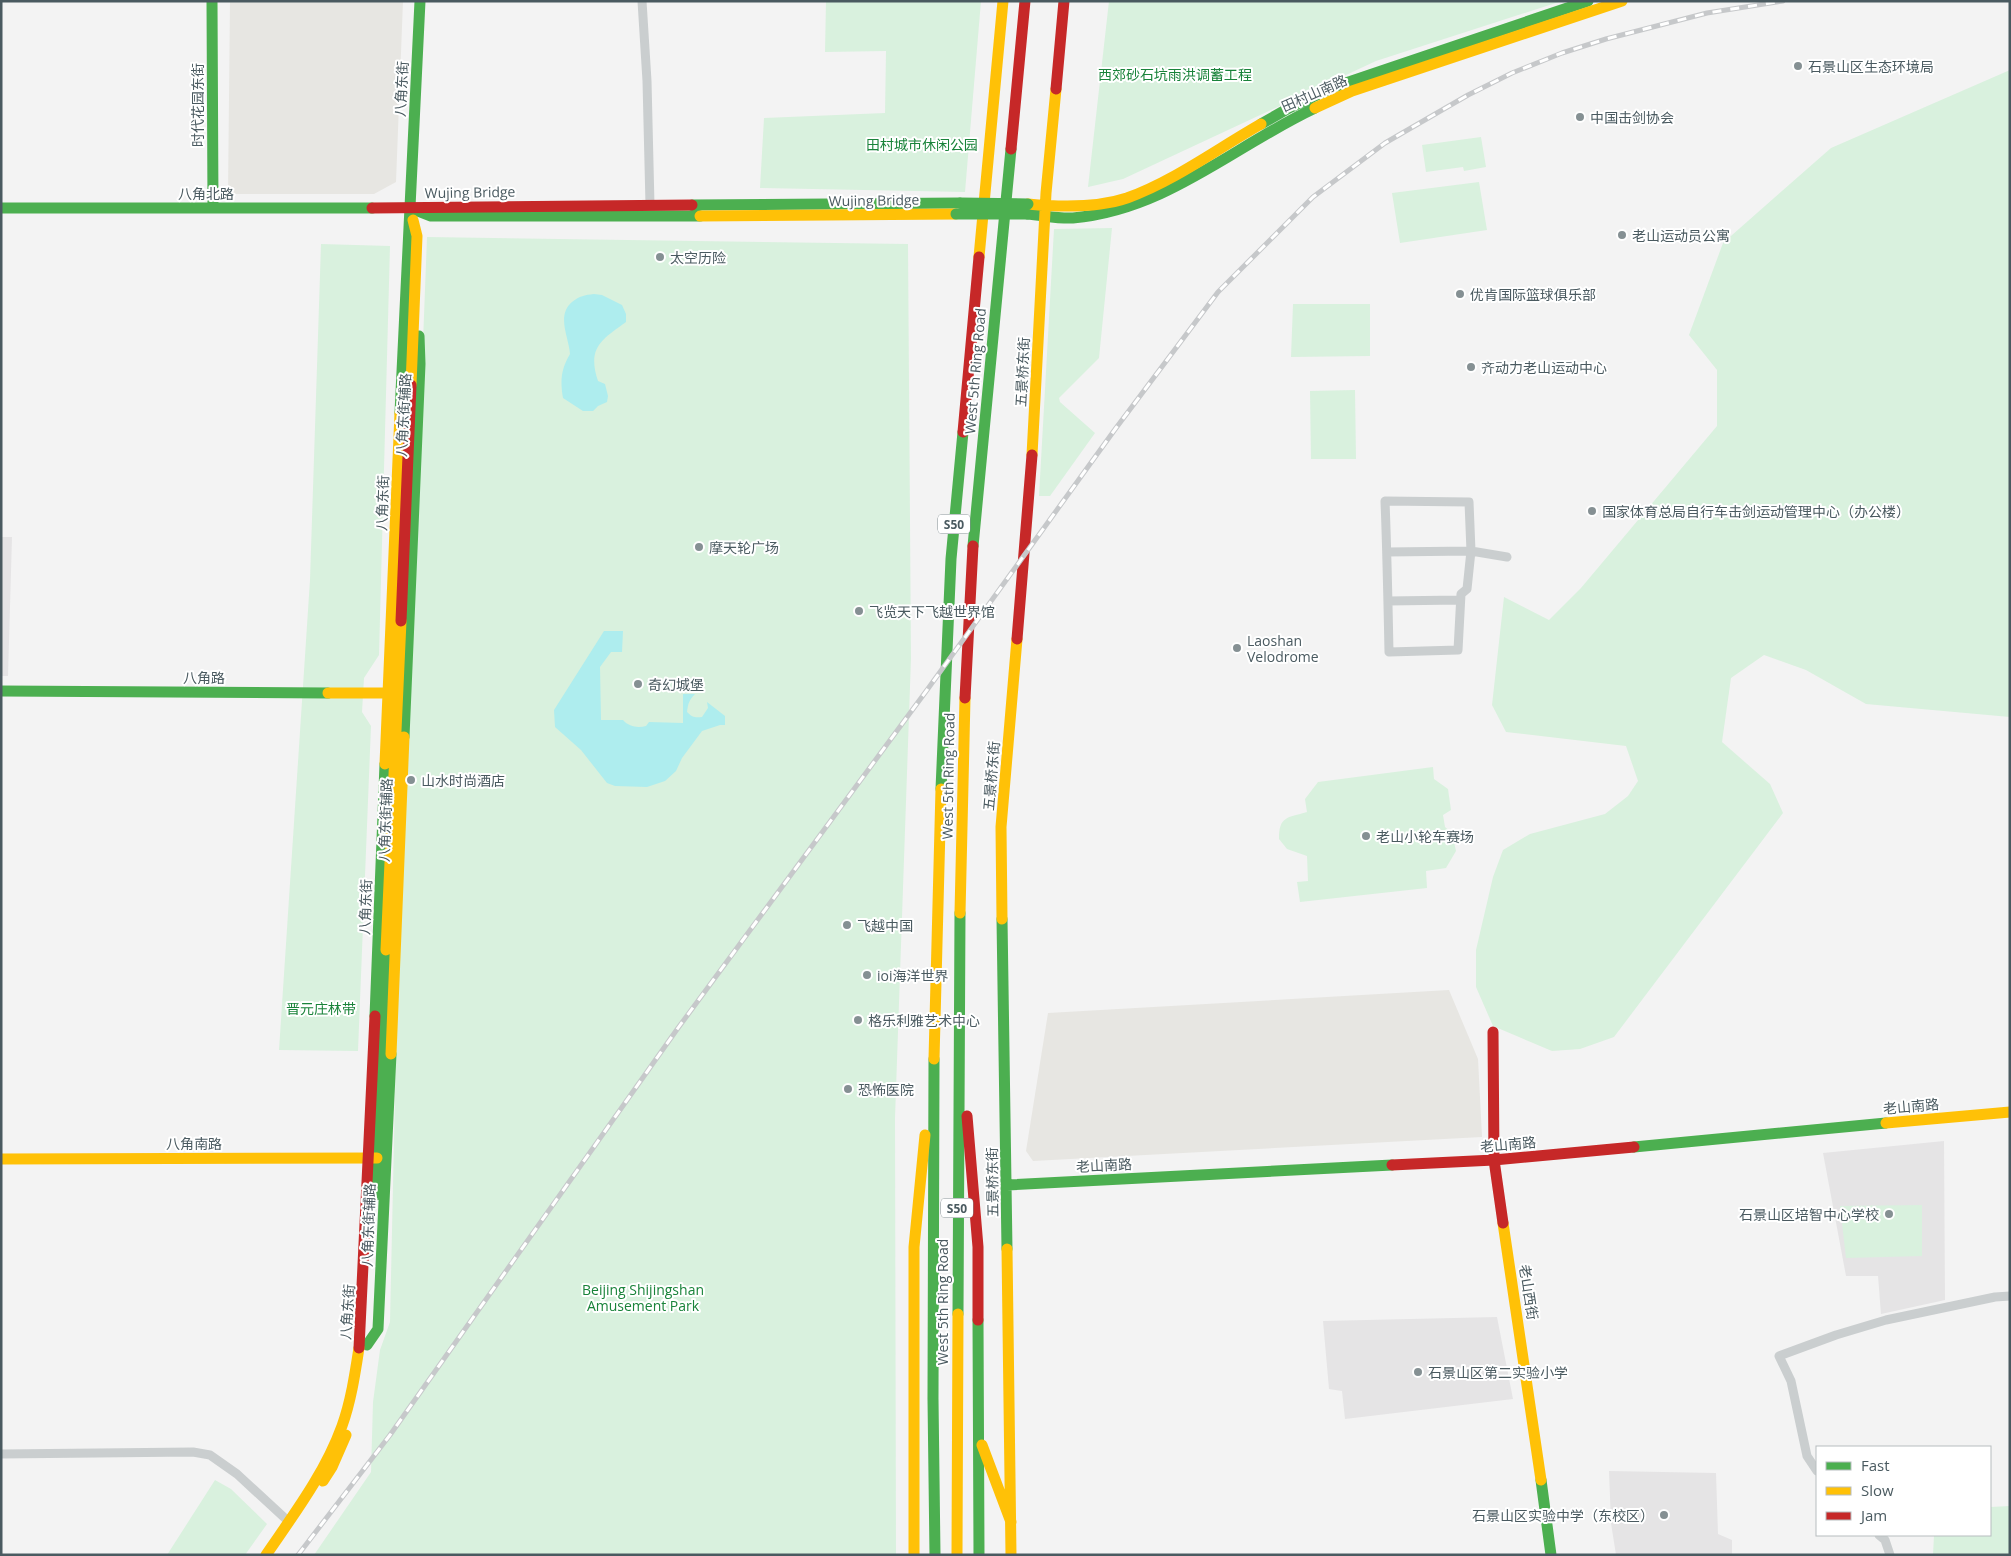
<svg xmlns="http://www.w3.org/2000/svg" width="2011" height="1556" viewBox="0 0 2011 1556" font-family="'Open Sans','Noto Sans SC',sans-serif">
<rect width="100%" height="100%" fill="#f3f3f3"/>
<!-- commercial -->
<path fill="#e7e6e2" d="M230 1H403L396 182 374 194H228Z
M1449 990 1478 1059 1482 1137 1033 1161 1026 1151 1048 1013Z"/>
<!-- education -->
<path fill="#e5e4e5" d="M1 537H12L8 676H1Z
M1944 1141 1945 1300 1881 1314 1878 1276H1846L1823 1153Z
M1497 1317 1513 1399 1345 1419 1342 1391 1329 1389 1323 1321Z
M1609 1471 1716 1473 1718 1534 1732 1540V1555H1616L1611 1523Z"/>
<!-- green -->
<path fill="#d9f1de" d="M826 1H981L965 192 760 188 764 118 885 113 886 51 825 52Z
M1109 1H1562L1376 61 1123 179 1088 187Z
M2010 70V717L1866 704 1806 670 1764 655 1731 678 1722 742 1770 784 1783 813 1614 1037 1580 1049 1552 1051 1493 1026 1476 987V950L1493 877 1503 850 1530 834 1605 814 1628 796 1638 781 1626 746 1506 732 1492 705 1504 597 1549 620 1581 588 1717 426V370L1689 335 1723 243 1831 148Z
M1481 137 1486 167 1464 171 1463 167 1426 172 1422 145Z
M1479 182 1487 230 1400 243 1392 193Z
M1112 228 1099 358 1059 398 1060 402 1095 433 1050 496H1039L1054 229Z
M427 237 908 244 911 658 895 1118 896 1555H314L371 1472 373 1402 380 1350 390 1322 396 1048Z
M321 244 390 246 379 655 364 678 362 712 371 726 358 1051 279 1050 310 580Z
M1293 304H1370V356L1291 357Z
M1355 390 1356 459H1311L1310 391Z
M1433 767 1434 779 1448 789 1451 810 1443 815 1445 827 1452 833 1456 851 1446 868 1426 871 1427 888 1300 902 1297 882 1308 881 1307 856 1287 849 1279 839C1279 816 1287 818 1307 812L1305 799 1318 782Z
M1922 1205V1256L1846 1258 1840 1206Z
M215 1480 231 1489 267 1524 245 1555H167Z
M2010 1506V1555H1933L1934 1535H1990V1507Z"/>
<!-- water -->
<path fill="#aeedee" d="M594 294 602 295 622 305 626 314V322C601 340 587 348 598 381L605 384 608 396 607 402 598 406 593 411H583L563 398C560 381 561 369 570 354 569 337 556 316 572 302 580 296 584 295 594 294Z
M604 631H623L622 652H611L600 667 601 720H623C629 727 638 728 646 726L649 722 683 723V694H695C689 700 688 704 687 712 692 717 695 718 702 717L708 708 707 702 725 716V725H720L702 731 682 758 676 771 665 781 647 787 615 786 607 783 581 750 555 727 554 710Z"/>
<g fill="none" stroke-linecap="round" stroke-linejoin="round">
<!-- street -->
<path stroke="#cacecf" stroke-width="9" d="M642 1 647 81 650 205
M1387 552 1471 551 1467 589 1461 594 1458 650 1389 652C1388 602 1387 551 1385 501L1469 502 1471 551 1507 557
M1388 601 1460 600
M1 1454 193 1452 210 1455 237 1474 288 1521
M1817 1471 1807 1456 1791 1381 1779 1356 1836 1335 1886 1320 1995 1297 2010 1296
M1879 1535 1885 1540 1890 1555"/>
<!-- fast -->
<path stroke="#4caf50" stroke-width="11" d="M212 1 213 208
M1261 124 1289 108 1334 87 1588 1
M692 205 960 203
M1 208H372
M413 209 431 216H700
M1027 214C1042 215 1058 219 1073 218 1166 210 1234 146 1315 108
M400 413 420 1
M973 546 1011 149
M1 691 328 693
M404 737 420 364 419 336
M941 789 951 559 963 432
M1002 919 1007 1249
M375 1016 385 764
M934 1059 933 1399 935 1555
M1634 1147 1886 1123
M1007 1185 1392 1165
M376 1195 386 950
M958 1314 960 913
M978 1320 979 1555
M367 1345 378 1329 391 1054
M1541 1480 1551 1555"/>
<!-- slow -->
<path stroke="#ffc107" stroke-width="11" d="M1315 108 1352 91 1622 1
M1028 204C1059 207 1097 208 1127 198 1174 181 1217 149 1261 124
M700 216 956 214
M979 257 1003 1
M411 385 417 236 413 220
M1032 455 1046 193 1056 89
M328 693H394
M385 764 400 413
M960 913 965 698
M1002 919 1001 827 1017 639
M386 950 401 621
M391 1054 404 737
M934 1059 941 789
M1886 1123 2010 1112
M1 1159 377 1158
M1503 1223 1541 1480
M1007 1249 1011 1555
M982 1445 1011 1522
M323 1481 332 1467 346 1435
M266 1555C294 1514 325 1473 342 1426 351 1401 355 1374 359 1348
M914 1555V1247L925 1135
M957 1555 958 1314"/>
<!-- jam -->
<path stroke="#c62828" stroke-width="11" d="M1056 89 1064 1
M1011 149 1025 1
M372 208 692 205
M963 432 979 257
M401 621 411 385
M1017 639 1032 455
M965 698 973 546
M1493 1032 1494 1160 1503 1223
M967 1116 978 1247V1320
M1392 1165 1494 1160 1634 1147
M359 1348 375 1016"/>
<defs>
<path id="rail" d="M298 1555 390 1435 678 1028 927 690 1116 428 1218 292 1313 197 1385 143 1468 95 1512 73 1562 53 1606 39 1707 13 1783 1"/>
</defs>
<!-- rail casing -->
<use href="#rail" stroke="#c6c8ca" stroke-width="5"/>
<!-- rail -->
<use href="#rail" stroke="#fff" stroke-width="3" stroke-dasharray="9" stroke-linecap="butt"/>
<!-- fast-bridge -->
<path stroke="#4caf50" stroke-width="11" d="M960 203 1028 204
M956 214H1027"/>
</g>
<!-- markers -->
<g fill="#859093" stroke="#fff" stroke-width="2">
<circle cx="1798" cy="66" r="5"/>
<circle cx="1580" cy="117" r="5"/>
<circle cx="1622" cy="235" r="5"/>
<circle cx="660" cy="257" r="5"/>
<circle cx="1460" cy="294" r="5"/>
<circle cx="1471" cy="367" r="5"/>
<circle cx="1592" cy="511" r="5"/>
<circle cx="699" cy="547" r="5"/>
<circle cx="859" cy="611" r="5"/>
<circle cx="1237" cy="648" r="5"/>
<circle cx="638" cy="684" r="5"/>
<circle cx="411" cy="780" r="5"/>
<circle cx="1366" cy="836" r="5"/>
<circle cx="847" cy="925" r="5"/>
<circle cx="867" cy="975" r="5"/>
<circle cx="858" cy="1020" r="5"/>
<circle cx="848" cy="1089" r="5"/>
<circle cx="1889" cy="1214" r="5"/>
<circle cx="1418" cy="1372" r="5"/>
<circle cx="1664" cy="1515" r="5"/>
</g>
<g text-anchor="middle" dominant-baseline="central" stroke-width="4" stroke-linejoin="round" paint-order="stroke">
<!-- shield labels -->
<g fill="#fff" stroke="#808c90" stroke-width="1">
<rect x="938" y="514.5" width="32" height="19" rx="4"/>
<rect x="941" y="1198.5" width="32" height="19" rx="4"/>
</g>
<g font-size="12" font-weight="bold" fill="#4a5a60">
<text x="954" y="524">S50</text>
<text x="957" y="1208">S50</text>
</g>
<!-- poi labels -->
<g font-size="14" fill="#4a5a60" stroke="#fff" text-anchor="start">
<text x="1808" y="66">石景山区生态环境局</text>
<text x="1590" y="117">中国击剑协会</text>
<text x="1632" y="235">老山运动员公寓</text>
<text x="670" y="257">太空历险</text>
<text x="1470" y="294">优肯国际篮球俱乐部</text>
<text x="1481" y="367">齐动力老山运动中心</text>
<text x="1602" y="511">国家体育总局自行车击剑运动管理中心（办公楼）</text>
<text x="709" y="547">摩天轮广场</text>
<text x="869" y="611">飞览天下飞越世界馆</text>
<text x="1247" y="640">Laoshan<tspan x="1247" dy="16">Velodrome</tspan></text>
<text x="648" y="684">奇幻城堡</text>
<text x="421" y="780">山水时尚酒店</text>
<text x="1376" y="836">老山小轮车赛场</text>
<text x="857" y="925">飞越中国</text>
<text x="877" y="975">ioi海洋世界</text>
<text x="868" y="1020">格乐利雅艺术中心</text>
<text x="858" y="1089">恐怖医院</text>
<text x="1879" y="1214" text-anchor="end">石景山区培智中心学校</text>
<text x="1428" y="1372">石景山区第二实验小学</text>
<text x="1654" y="1515" text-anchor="end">石景山区实验中学（东校区）</text>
</g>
<!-- park labels -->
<g font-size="14" fill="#19833a" stroke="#fff">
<text x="1175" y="74">西郊砂石坑雨洪调蓄工程</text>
<text x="922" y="144">田村城市休闲公园</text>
<text x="321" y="1008">晋元庄林带</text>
<text x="643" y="1289">Beijing Shijingshan<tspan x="643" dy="16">Amusement Park</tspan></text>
</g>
<!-- street labels -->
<g font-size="14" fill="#4a5a60" stroke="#fff">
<text transform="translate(401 89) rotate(-87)">八角东街</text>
<text transform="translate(1314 93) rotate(-24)">田村山南路</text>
<text transform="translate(197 105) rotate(-90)">时代花园东街</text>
<text transform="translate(470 192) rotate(-1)">Wujing Bridge</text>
<text x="206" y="193">八角北路</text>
<text transform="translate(874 200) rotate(-1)">Wujing Bridge</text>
<text transform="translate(975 371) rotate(-85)">West 5th Ring Road</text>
<text transform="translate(1022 372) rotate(-87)">五景桥东街</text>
<text transform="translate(403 415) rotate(-87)">八角东街辅路</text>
<text transform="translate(382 503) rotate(-88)">八角东街</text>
<text x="204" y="677">八角路</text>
<text transform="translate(948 776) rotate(-89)">West 5th Ring Road</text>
<text transform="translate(991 776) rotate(-85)">五景桥东街</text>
<text transform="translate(385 820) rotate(-88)">八角东街辅路</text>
<text transform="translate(365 907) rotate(-88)">八角东街</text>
<text transform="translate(1911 1106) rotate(-5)">老山南路</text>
<text x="194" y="1143">八角南路</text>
<text transform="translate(1508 1144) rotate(-5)">老山南路</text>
<text transform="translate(1104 1165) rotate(-3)">老山南路</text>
<text transform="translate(992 1182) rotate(-91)">五景桥东街</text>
<text transform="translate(368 1225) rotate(-88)">八角东街辅路</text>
<text transform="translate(1529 1292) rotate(81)">老山西街</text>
<text transform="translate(942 1302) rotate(-90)">West 5th Ring Road</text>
<text transform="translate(347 1312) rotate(-86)">八角东街</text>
</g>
</g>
<!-- border -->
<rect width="2011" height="1556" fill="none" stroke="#4a5a60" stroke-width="5"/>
<!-- legend -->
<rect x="1816" y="1446" width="175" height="90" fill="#ffffff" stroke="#b7bdbf"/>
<rect x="1826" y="1462" width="25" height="8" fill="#4caf50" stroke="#b7bdbf"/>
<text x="1861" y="1471" font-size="15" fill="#4a5a60">Fast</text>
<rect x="1826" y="1487" width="25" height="8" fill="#ffc107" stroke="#b7bdbf"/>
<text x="1861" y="1496" font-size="15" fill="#4a5a60">Slow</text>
<rect x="1826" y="1512" width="25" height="8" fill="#c62828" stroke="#b7bdbf"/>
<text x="1861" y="1521" font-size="15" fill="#4a5a60">Jam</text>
</svg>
